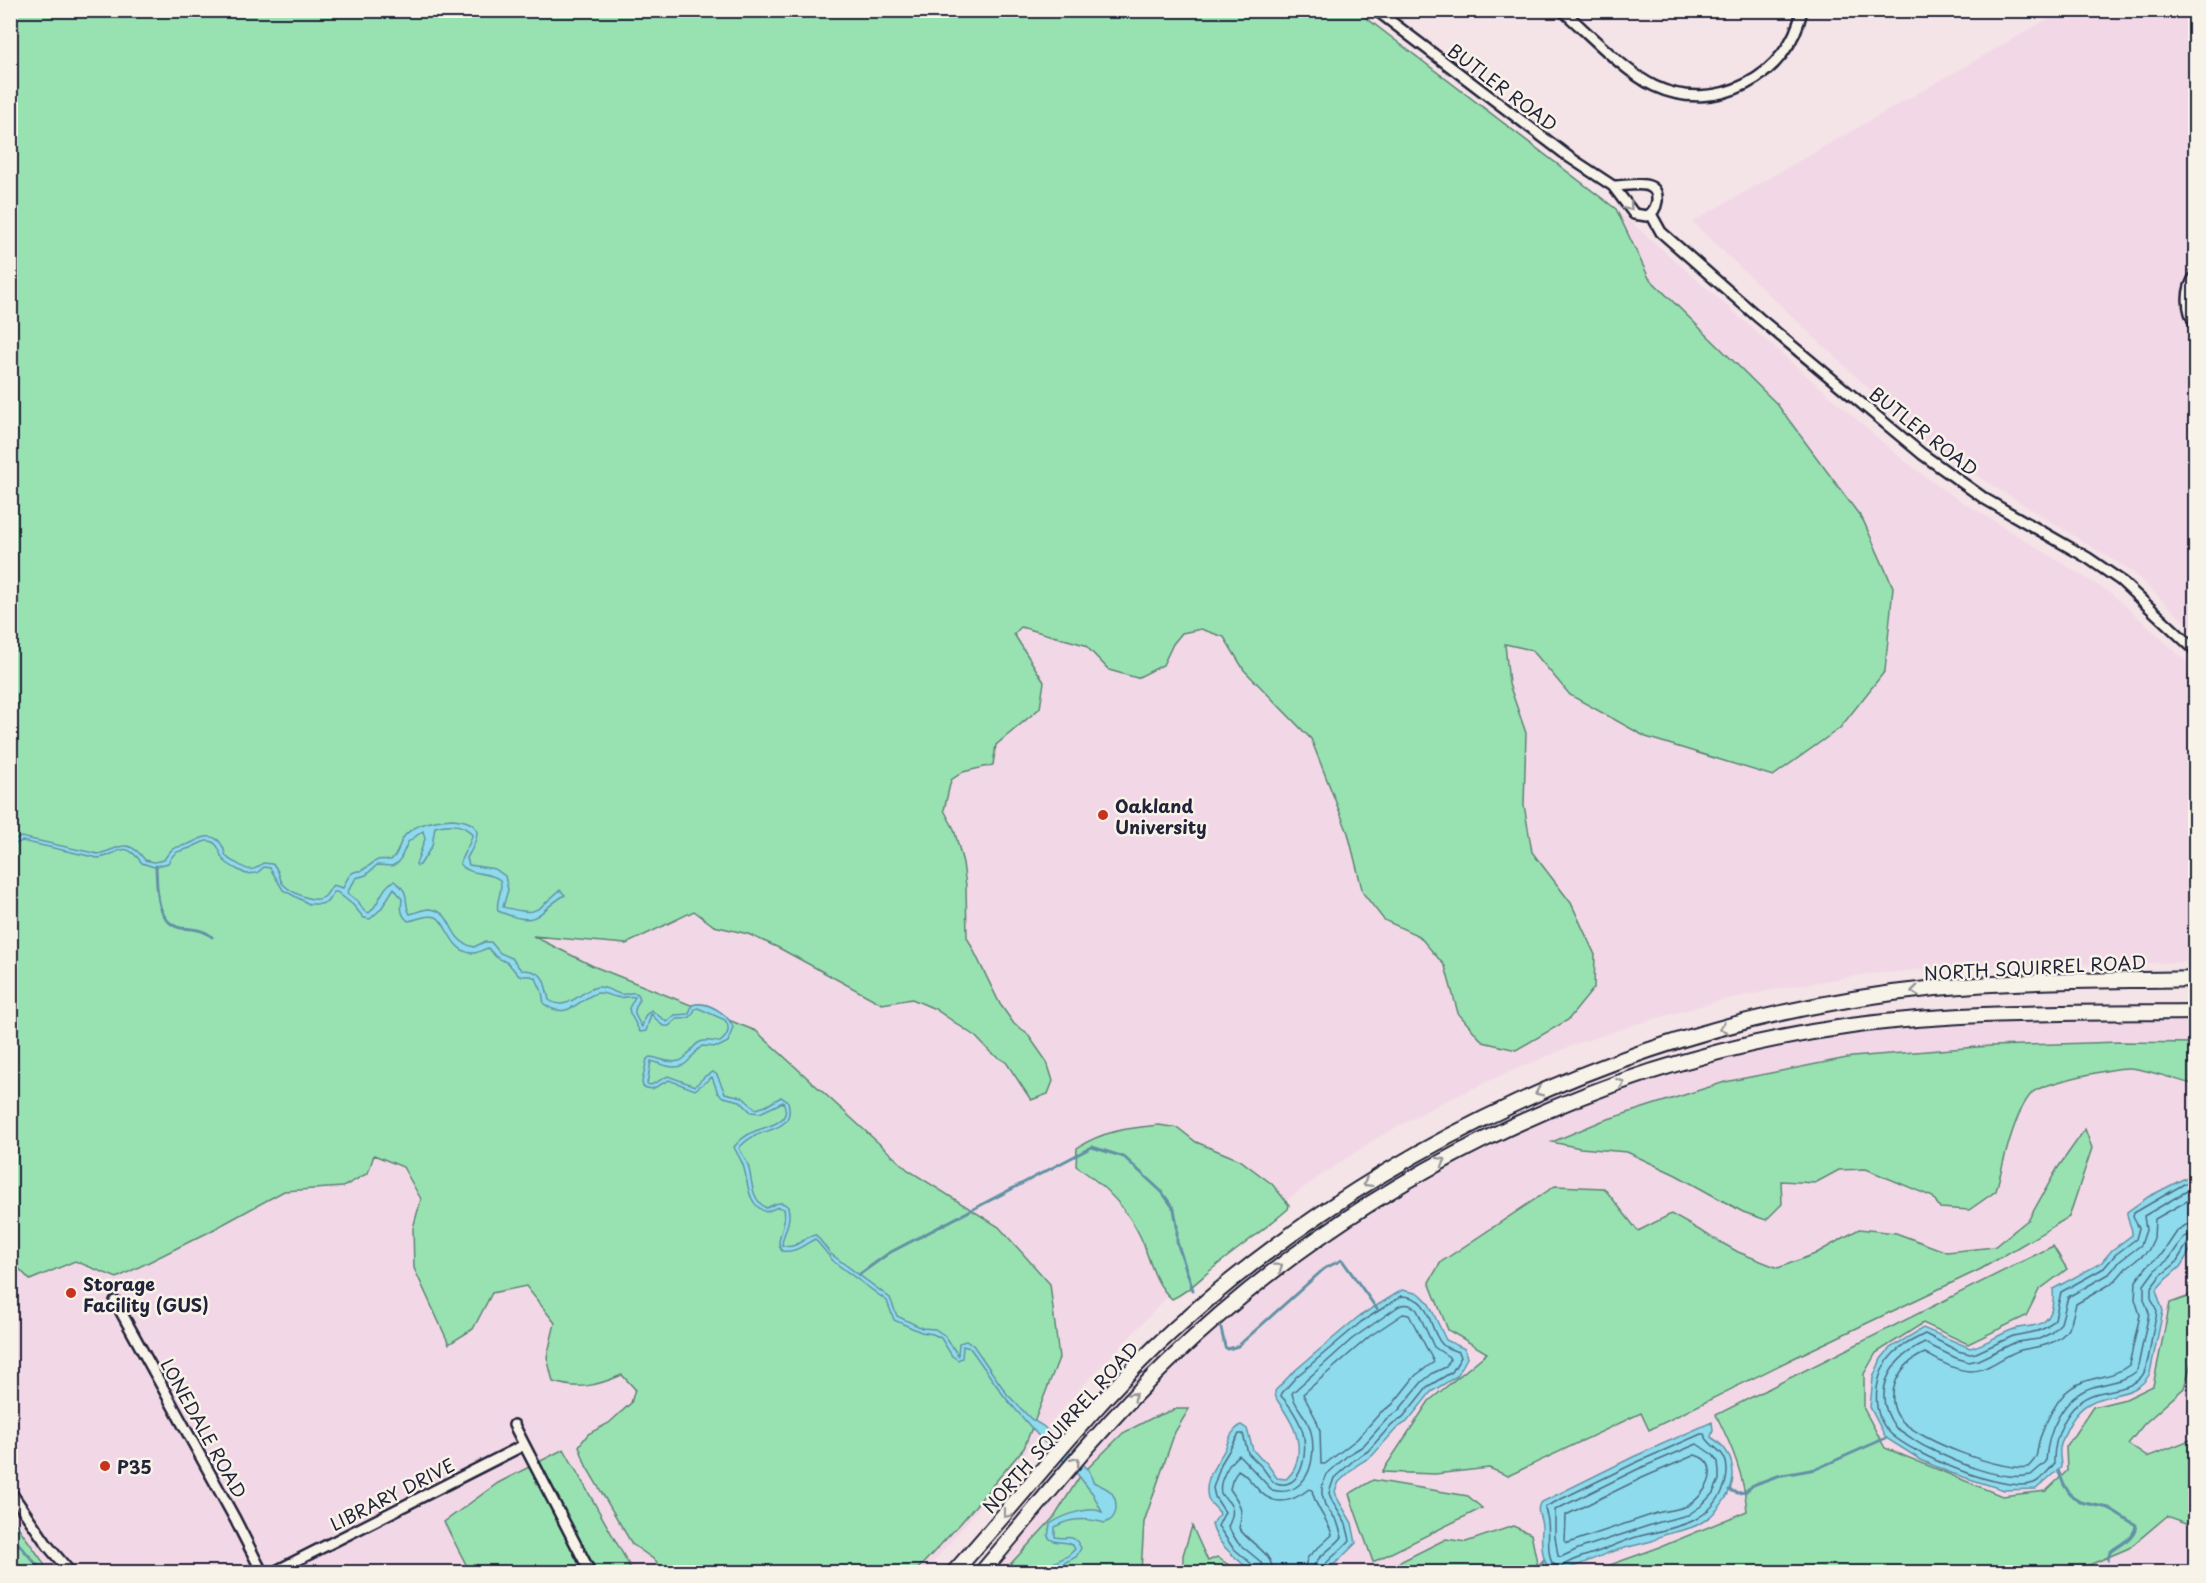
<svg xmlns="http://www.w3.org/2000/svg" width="2206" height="1583" viewBox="0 0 2206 1583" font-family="'Playpen Sans',sans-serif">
<rect width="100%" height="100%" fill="#f4e3e7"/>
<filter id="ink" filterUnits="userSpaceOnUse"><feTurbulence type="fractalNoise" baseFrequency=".0167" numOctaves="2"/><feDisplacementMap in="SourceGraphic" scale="12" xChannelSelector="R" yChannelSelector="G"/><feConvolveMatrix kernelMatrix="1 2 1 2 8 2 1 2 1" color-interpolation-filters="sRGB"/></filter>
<g filter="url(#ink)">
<!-- built -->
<path fill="#f2d8e6" d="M11 11H1357L1616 209 1902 459 1942 489 2112 594 2195 669V962L1947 968 1868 974 1799 985 1718 1001 1640 1023 1579 1043 1504 1074 1437 1105 1372 1141 1310 1183 1258 1221 1174 1290 1077 1392 925 1572H11Z
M2062 11H2195V632L2134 573 1932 448 1692 222Z
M2195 1018V1572H989L1096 1446 1170 1368 1274 1277 1365 1212 1451 1163 1512 1133 1575 1106 1652 1078 1769 1047 1830 1036 1877 1029 1971 1021Z"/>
<!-- green -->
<path fill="#98e2b1" stroke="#5d8276" stroke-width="1.5" d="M11 11H1357L1616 209 1649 278 1777 404 1863 520 1893 587 1885 671 1840 728 1773 776 1646 737 1570 695 1532 650 1505 644 1509 684 1526 733 1524 805 1532 852 1571 903 1595 955 1594 988 1568 1020 1516 1050 1483 1042 1458 1013 1445 966 1419 936 1384 920 1363 893 1348 833 1311 739 1244 670 1224 637 1201 629 1182 633 1173 644 1163 665 1137 678 1109 670 1085 645 1021 627 1014 634 1044 682 1040 708 996 745 993 765 963 772 951 780 944 810 954 829 963 863 966 886 967 937 1000 1004 1014 1024 1026 1032 1047 1062 1053 1081 1048 1094 1031 1100 1006 1062 991 1053 976 1037 935 1009 912 999 882 1004 779 948 748 934 714 926 694 911 626 944 533 936 593 966 756 1031 908 1170 999 1227 1050 1284 1059 1358 1024 1448 960 1524 915 1572H661L656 1561 632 1544 586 1466 579 1446 588 1434 609 1423 631 1403 635 1389 622 1375C596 1386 580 1390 553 1382L547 1357 555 1323 526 1286 492 1293 473 1329 449 1344 414 1268 413 1228 421 1199 403 1167 374 1155 368 1173 343 1187 284 1191 207 1233 117 1278 75 1261 30 1280 11 1260Z
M2120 1042 2195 1043V1085C2180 1081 2143 1068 2129 1068 2113 1068 2042 1083 2032 1093 2014 1112 2003 1165 1996 1191L1969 1210 1940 1208 1933 1197 1866 1169 1839 1170 1815 1183 1781 1181 1782 1204 1766 1220 1743 1212 1676 1175 1627 1152 1580 1148 1552 1142 1602 1121 1725 1082 1852 1057 1990 1046Z
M1159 1125 1178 1128 1196 1142 1240 1160 1272 1184 1289 1205 1288 1209C1265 1229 1241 1246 1217 1265 1201 1277 1190 1291 1172 1299 1154 1284 1150 1259 1141 1238 1127 1208 1103 1184 1076 1166L1077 1148C1102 1131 1129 1128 1159 1125Z
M2085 1129 2092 1148 2069 1217 1981 1269 1798 1356 1649 1430 1641 1413 1508 1476 1489 1468 1435 1474 1382 1472 1429 1401 1487 1353 1448 1330 1429 1282 1441 1262 1555 1186 1604 1188 1638 1231 1671 1214 1738 1252 1778 1268 1815 1254 1859 1229 1896 1233 1947 1252 1994 1247 2029 1219 2057 1169Z
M2053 1246 2067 1269 2039 1290 2026 1316 1968 1344 1923 1323 1876 1353 1864 1374V1409L1885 1448 2002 1496 2046 1491 2067 1471 2066 1447 2093 1407 2126 1399 2153 1386 2170 1303 2187 1297 2195 1286V1350L2184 1388 2144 1424 2128 1444 2147 1457 2195 1438V1526L2167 1516 2129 1548 2073 1572H1581L1596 1570 1663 1546 1747 1511C1744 1475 1732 1446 1716 1415Z
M1176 1409H1189L1175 1432 1144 1522 1141 1572H1003L1055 1516 1080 1476 1123 1433 1152 1418Z
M564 1449 633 1572H470L444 1522 498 1483Z
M1373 1480 1468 1496 1482 1508 1373 1562 1349 1494Z
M11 1517 41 1559 48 1572H11Z
M1192 1526 1208 1561 1217 1557 1239 1572H1183V1555Z
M1513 1526 1531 1534 1539 1572 1382 1571 1446 1539 1466 1542Z"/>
<!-- water -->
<path fill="#8ddbec" stroke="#6291a5" stroke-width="1.5" d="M453 819C485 822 480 836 467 858L469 865 495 869 505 876 508 890 503 907C538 915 533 914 560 890L565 895C534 913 541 929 498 911 495 900 504 891 500 880 487 870 471 877 460 864 462 853 471 845 472 835 464 822 447 824 435 827L432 846 420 865 417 866 416 864 425 839 423 831 408 842 399 862 392 866 377 865 366 875 356 878 347 893 358 901 364 911 369 913C380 904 381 887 394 881 413 894 402 901 410 914 416 913 422 909 429 909 456 911 445 940 474 947L484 942H491L500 953 512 958 521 970C545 970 544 980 549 1000 568 1013 580 990 597 987 606 986 612 992 620 994 628 996 630 990 638 994L640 999C632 1012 634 1014 642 1027L645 1016 651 1010 667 1022 675 1015 689 1014 692 1005C707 1000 728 1014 733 1027L728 1042 718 1047 702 1046C694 1052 691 1060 685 1064 675 1071 661 1064 651 1061L647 1084 651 1085 668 1076 695 1086 705 1076 713 1072 717 1075 725 1093 742 1097 756 1109 766 1106 781 1097 788 1102C795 1128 771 1128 755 1136 748 1138 744 1143 739 1148 742 1154 746 1159 748 1165 753 1181 750 1198 766 1208 774 1205 781 1199 788 1207 792 1223 783 1232 782 1245 797 1251 803 1236 816 1235L831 1254 890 1298 897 1316 922 1328 935 1329 944 1335 958 1355 959 1343 966 1341 973 1345 1007 1394 1031 1419 1043 1426 1089 1470 1093 1482C1107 1488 1117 1492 1116 1509 1115 1517 1112 1520 1105 1523 1087 1518 1070 1517 1055 1527V1537C1068 1540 1073 1532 1081 1548L1076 1557 1056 1567 1055 1572H1049L1051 1564 1068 1556 1075 1549C1070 1537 1056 1547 1048 1537L1050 1524C1062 1516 1089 1505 1102 1512L1093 1494 1078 1475 1042 1440 1004 1396 970 1348 963 1346 962 1358 958 1360 952 1356 941 1338 933 1334 921 1332 894 1320 887 1301 834 1262 815 1239C803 1245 796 1253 782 1251 773 1240 788 1226 784 1209L778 1207 766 1212C746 1204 749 1182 743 1165 741 1159 737 1154 734 1147 739 1141 746 1135 753 1132 766 1126 794 1123 783 1102L760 1113 751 1112 740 1101 723 1097 718 1093 712 1077 695 1090 669 1080 652 1089 643 1087 642 1082 647 1059 650 1057C661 1058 667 1064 679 1061 688 1059 691 1046 700 1042 707 1039 714 1042 720 1042 728 1036 731 1028 725 1020L698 1008 695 1009C691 1020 688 1018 677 1019L669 1026H663L651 1014 646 1031 640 1032 630 1013 629 1008 635 997C628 995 623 999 616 997 610 996 604 992 597 993 579 998 568 1022 544 1004L542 992 536 978 531 976H519L508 963 496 957 488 948C484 949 480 952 475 953 451 955 447 921 436 917 425 914 418 920 408 921 400 914 401 908 402 899L394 888 381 909 370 919 364 918 353 905 337 892H334L327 902 321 904H309L283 890 270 868 264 867 257 873 246 874C239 870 226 865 222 858 220 855 220 851 219 849 211 834 200 844 190 848 177 853 176 849 168 863L154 867 142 863C123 837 119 856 98 858L22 841 11 846 10 842 21 837 98 854C120 849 127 836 145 860L154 862 164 860C175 842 176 850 191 843 202 837 215 831 223 847 224 849 225 855 226 856 229 860 234 862 238 864 248 871 253 872 263 863 263 863 272 864 272 864 280 868 278 879 284 885 291 892 314 904 324 897 328 894 329 889 333 885L343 888C346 882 348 874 354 872 363 869 356 874 364 869 378 861 373 858 391 860 399 854 398 846 403 838 413 823 436 820 453 819Z
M2189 1176 2194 1178 2195 1186V1243L2180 1267 2165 1280 2156 1290 2163 1311 2150 1373C2138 1398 2110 1391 2090 1403 2074 1411 2064 1432 2060 1448 2059 1455 2061 1460 2061 1467L2036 1489 2004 1490 1948 1472 1921 1460 1886 1438 1870 1407 1873 1378 1881 1359 1890 1348 1923 1328 1970 1348C1984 1345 1996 1336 2009 1331 2026 1323 2046 1332 2052 1308 2053 1301 2054 1296 2053 1289L2101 1263 2112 1250 2132 1235C2133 1226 2126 1221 2127 1212L2148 1197Z
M1402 1290 1420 1294 1428 1302 1446 1340 1465 1349 1467 1358 1457 1376 1431 1392 1407 1422 1397 1428 1372 1456 1357 1465 1339 1482 1335 1491 1337 1498 1352 1523 1356 1543 1336 1563 1319 1572H1252C1238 1559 1216 1545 1212 1524L1220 1514C1217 1508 1210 1504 1208 1498 1203 1479 1217 1464 1225 1449 1229 1439 1231 1431 1241 1425L1247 1429 1253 1450 1261 1459 1266 1462 1277 1478 1286 1479C1295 1471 1296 1466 1298 1455 1300 1436 1292 1423 1282 1407 1278 1401 1275 1399 1275 1391L1292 1373 1358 1317Z
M1712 1422 1713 1430 1711 1437C1725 1446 1732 1456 1733 1473 1734 1493 1716 1515 1699 1524 1689 1530 1676 1531 1664 1535 1660 1536 1656 1539 1652 1541 1638 1545 1623 1548 1608 1553 1598 1557 1560 1574 1553 1571 1541 1565 1541 1540 1542 1529 1543 1519 1535 1512 1540 1503L1633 1457Z"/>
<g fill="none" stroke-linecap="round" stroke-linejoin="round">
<!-- shore -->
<path stroke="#4d6c82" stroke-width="1.5" d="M2196 1183 2184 1184 2134 1213 2133 1217 2139 1228 2136 1239 2115 1255 2104 1268 2061 1292 2055 1319 2047 1327 2038 1331 2013 1336 1976 1353 1970 1354 1958 1351 1925 1334C1915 1339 1902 1345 1894 1353 1874 1373 1869 1412 1890 1433 1911 1454 2005 1494 2034 1483 2041 1480 2049 1470 2054 1464 2053 1438 2067 1402 2095 1394 2111 1389 2130 1390 2142 1376 2150 1366 2151 1332 2156 1318L2157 1311 2151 1298V1288L2160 1276 2175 1264 2188 1243 2196 1241
M2196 1191H2187L2144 1216 2146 1230 2141 1245 2120 1261 2109 1274 2068 1297 2061 1323 2051 1333 2039 1339 2016 1342 1978 1360 1969 1362 1956 1358 1925 1343C1889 1359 1870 1393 1896 1428 1907 1434 1916 1443 1928 1448 1956 1462 2000 1482 2031 1475L2046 1462C2047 1432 2063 1396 2093 1387 2109 1382 2124 1382 2137 1371L2149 1313 2144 1299V1285L2155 1270 2169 1259 2184 1237 2196 1233
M2196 1200H2189L2155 1219 2154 1238 2148 1251 2126 1268 2114 1282 2076 1304C2073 1314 2072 1326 2064 1334 2051 1347 2037 1346 2021 1350 2003 1355 1988 1372 1969 1371 1953 1370 1938 1360 1925 1353 1911 1359 1902 1367 1896 1381 1891 1393 1891 1409 1901 1420 1919 1440 2002 1472 2028 1467 2041 1454 2035 1453 2040 1438 2046 1421 2053 1406 2065 1393 2085 1374 2110 1381 2129 1365L2140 1315 2135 1299 2136 1281 2148 1265 2162 1254 2178 1230 2186 1225 2196 1224
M1403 1314 1409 1315 1434 1362 1416 1375 1392 1405 1381 1412 1357 1439 1325 1464H1321L1320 1431 1316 1419 1303 1394 1370 1336Z
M1701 1434H1704C1708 1446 1723 1449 1726 1462 1731 1485 1716 1508 1696 1519 1685 1526 1653 1533 1640 1536 1622 1541 1605 1550 1588 1555 1578 1558 1568 1561 1560 1568L1552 1563C1546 1550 1550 1536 1548 1522 1548 1516 1545 1512 1545 1507L1635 1463Z
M1697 1444 1713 1455 1718 1462 1719 1472V1480L1713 1493 1701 1506 1688 1515 1660 1522 1578 1549 1561 1557 1558 1556 1555 1536V1510L1638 1469Z
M1695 1455C1702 1457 1709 1461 1710 1470 1712 1483 1700 1498 1689 1505 1680 1510 1667 1510 1657 1513 1628 1523 1598 1533 1568 1543L1565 1542 1566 1515 1642 1478Z
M1256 1572 1254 1566 1233 1548 1218 1526 1225 1512 1215 1497 1213 1488 1221 1464 1239 1434H1243L1248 1453 1262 1467 1273 1482C1302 1494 1308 1453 1303 1433 1300 1421 1290 1405 1281 1396L1282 1393 1296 1377 1361 1322 1402 1296C1433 1297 1427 1328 1442 1344 1446 1349 1454 1350 1459 1352L1461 1357 1452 1372 1427 1387 1403 1417 1392 1424 1368 1451 1354 1460 1334 1478 1329 1493 1332 1501 1346 1524 1350 1540C1343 1549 1321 1565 1320 1572
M1264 1572 1261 1562 1238 1543 1228 1527C1232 1518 1236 1509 1227 1500 1224 1497 1223 1498 1221 1493 1218 1481 1230 1461 1239 1455L1272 1490C1283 1493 1292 1492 1301 1483 1315 1469 1316 1439 1307 1421 1302 1412 1293 1403 1292 1393L1352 1339 1399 1306C1406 1303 1412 1305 1417 1310L1434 1347 1449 1357 1450 1360 1446 1367 1433 1373 1422 1382 1398 1411 1387 1419 1363 1446 1348 1455 1327 1474 1322 1486V1494L1325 1505 1337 1521 1342 1537C1333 1549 1313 1558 1312 1572
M1273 1572C1272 1551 1249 1544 1239 1528 1244 1511 1240 1503 1230 1489L1232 1481 1238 1470C1246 1474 1249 1480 1255 1486 1271 1507 1290 1504 1309 1489L1312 1490C1316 1511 1328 1518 1332 1535L1308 1557 1303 1572"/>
<!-- stream -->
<path stroke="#6291a5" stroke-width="3" d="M156 866C157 886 155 923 181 928 192 929 203 929 212 937
M860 1274 889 1253 1092 1147 1124 1157 1162 1192 1174 1209 1177 1226V1242L1193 1290
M1221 1328 1225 1347 1228 1349 1238 1346 1325 1268 1342 1260 1377 1309
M2058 1470 2064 1485 2072 1497 2080 1502 2109 1508 2136 1525C2135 1538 2120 1544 2110 1552L2108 1560
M1729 1490 1738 1493 1745 1492 1753 1485 1777 1476 1816 1469 1886 1438
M10 1534 43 1572
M1533 1572 1544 1560"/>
<defs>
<path id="minor" d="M1376 10 1569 157 1613 186 1634 214 1647 216C1653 213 1656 208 1657 201 1659 176 1626 187 1613 186
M1562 10C1587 32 1625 72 1654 86 1715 115 1789 77 1802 10
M1651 214 1661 232 1759 318 1922 454 1985 499 2088 558 2120 580 2196 651
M2196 275C2185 289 2186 311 2196 325
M115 1301 235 1519 262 1572
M514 1425 590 1572
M10 1491 48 1546 70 1572
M274 1572 524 1445"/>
<path id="secondary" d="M954 1572C1021 1498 1084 1415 1156 1346 1369 1146 1645 1017 1936 988 2022 980 2109 981 2196 979
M982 1572C1042 1501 1100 1427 1168 1362 1354 1183 1595 1061 1851 1026 1965 1011 2081 1013 2196 1012"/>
</defs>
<!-- minor casing -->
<use href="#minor" stroke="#22223b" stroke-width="14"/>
<!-- secondary casing -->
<use href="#secondary" stroke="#22223b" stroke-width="18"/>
<!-- minor -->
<use href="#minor" stroke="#f7f3e8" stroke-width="9"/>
<!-- secondary -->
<use href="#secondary" stroke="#f7f3e8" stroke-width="14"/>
</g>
<!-- one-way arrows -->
<defs><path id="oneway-chevron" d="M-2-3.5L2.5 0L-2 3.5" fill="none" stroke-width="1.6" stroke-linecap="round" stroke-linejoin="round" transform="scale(1.5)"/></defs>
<g stroke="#97959a">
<use href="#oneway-chevron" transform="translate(1629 207) rotate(50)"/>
<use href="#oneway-chevron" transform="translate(1915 991) rotate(173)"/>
<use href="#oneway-chevron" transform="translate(1723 1028) rotate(164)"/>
<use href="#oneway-chevron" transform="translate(1621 1083) rotate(-20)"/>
<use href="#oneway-chevron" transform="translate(1539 1092) rotate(156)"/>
<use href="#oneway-chevron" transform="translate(1442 1161) rotate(-29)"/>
<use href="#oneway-chevron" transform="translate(1367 1183) rotate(148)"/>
<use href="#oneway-chevron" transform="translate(1279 1267) rotate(-37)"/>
<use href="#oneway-chevron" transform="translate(1133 1396) rotate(-46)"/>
<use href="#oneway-chevron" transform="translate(1076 1461) rotate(-50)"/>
<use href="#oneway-chevron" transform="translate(1007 1514) rotate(131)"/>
</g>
</g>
<!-- markers -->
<g fill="#c8321e" stroke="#f7f3e8" stroke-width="2">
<circle cx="1103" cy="815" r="6"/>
<circle cx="71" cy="1293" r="6"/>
<circle cx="105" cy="1466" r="6"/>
</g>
<g text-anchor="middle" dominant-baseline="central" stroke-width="5" stroke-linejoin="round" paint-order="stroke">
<!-- street labels -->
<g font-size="18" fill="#22223b" stroke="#f7f3e8">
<text transform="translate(1503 87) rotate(37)">BUTLER ROAD</text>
<text transform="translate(1924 431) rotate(38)">BUTLER ROAD</text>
<text transform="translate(2035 967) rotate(-3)">NORTH SQUIRREL ROAD</text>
<text transform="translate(1060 1427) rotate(-48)">NORTH SQUIRREL ROAD</text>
<text transform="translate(204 1428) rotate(61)">LONEDALE ROAD</text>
<text transform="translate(392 1494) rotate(-27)">LIBRARY DRIVE</text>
</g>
<!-- poi labels -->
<g font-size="18" font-weight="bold" fill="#22223b" stroke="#f7f3e8" text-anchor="start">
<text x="1115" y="805">Oakland<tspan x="1115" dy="21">University</tspan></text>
<text x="83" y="1283">Storage<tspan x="83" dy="21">Facility (GUS)</tspan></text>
<text x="117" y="1466">P35</text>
</g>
</g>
<!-- margin -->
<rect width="2206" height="1583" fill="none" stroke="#f7f3e8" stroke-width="36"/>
<rect x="18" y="18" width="2170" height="1547" fill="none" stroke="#22223b" stroke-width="2" filter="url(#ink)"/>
</svg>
